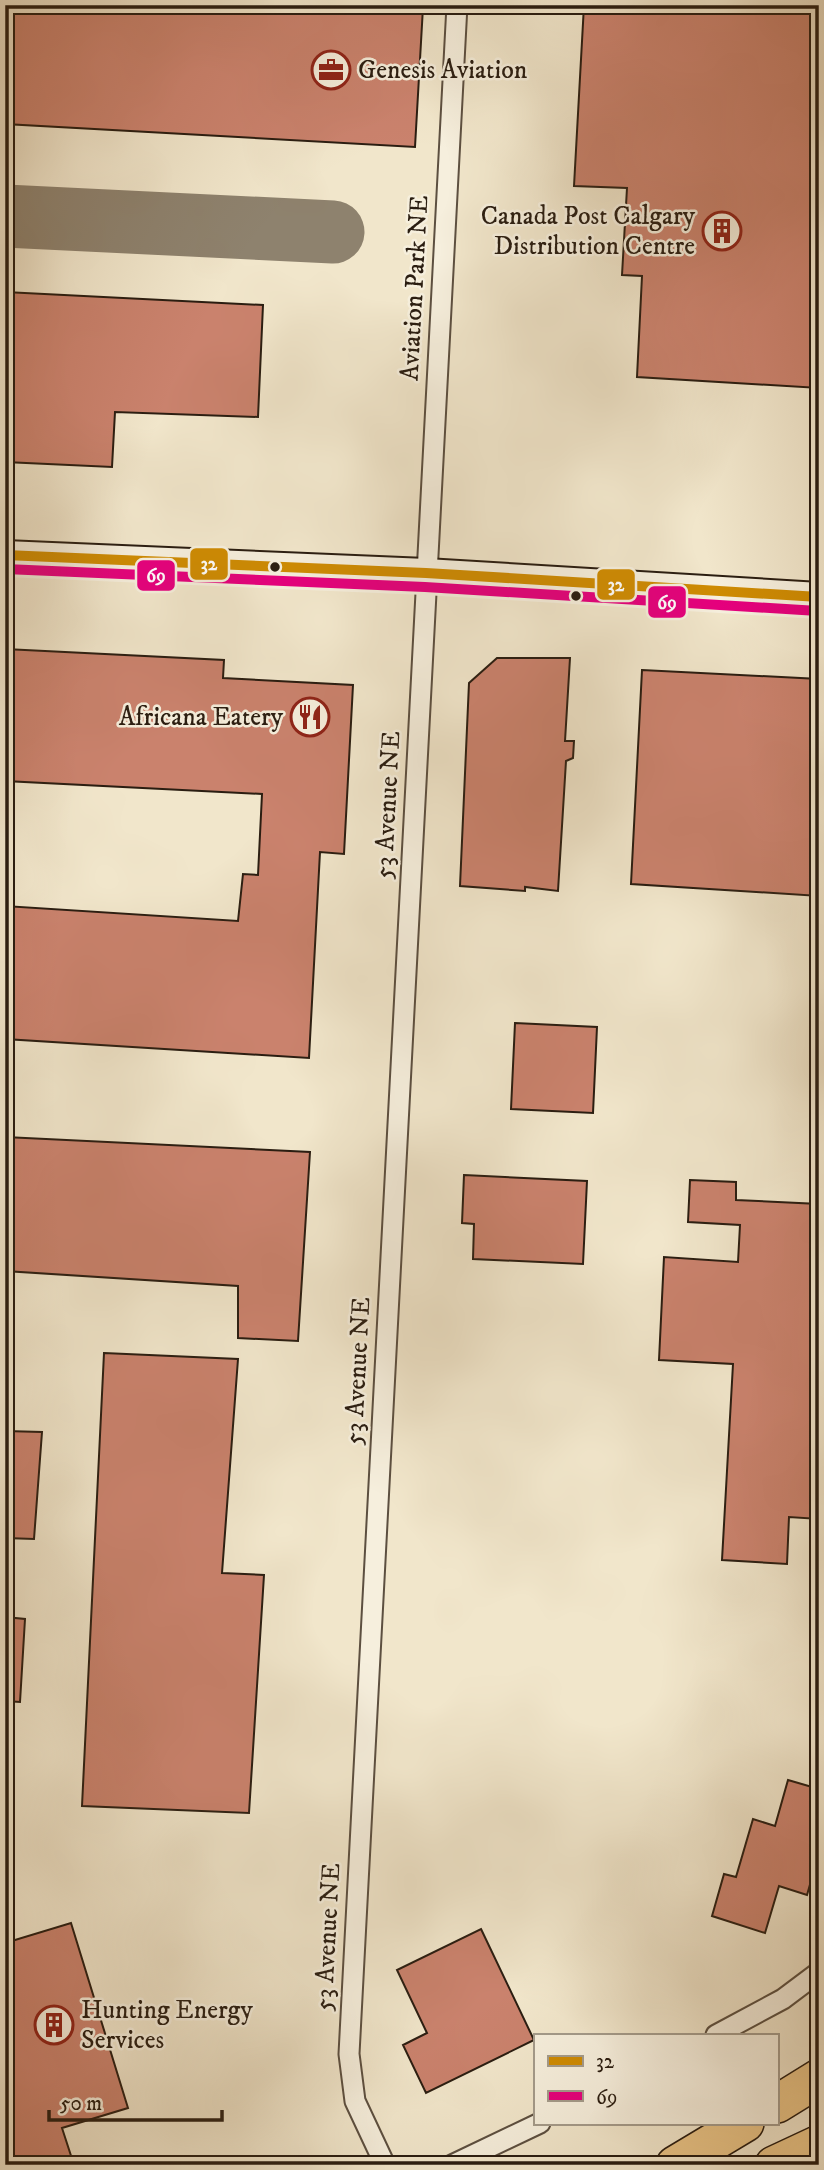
<svg xmlns="http://www.w3.org/2000/svg" width="824" height="2170" viewBox="0 0 824 2170" font-family="'IM FELL DW Pica',serif">
<rect width="100%" height="100%" fill="#f1e6cb"/>
<filter id="stains"><feTurbulence type="fractalNoise" baseFrequency=".00286" numOctaves="4"/><feColorMatrix values="0 0 0 0 .2 0 0 0 0 .09 0 0 0 0 .02 0 0 0 .5 -.17"/></filter>
<radialGradient id="worn" r=".72"><stop offset=".6" stop-color="#630" stop-opacity="0"/><stop offset="1" stop-color="#630" stop-opacity=".3"/></radialGradient>
<g fill="none" stroke-linecap="round" stroke-linejoin="round">
<!-- taxiway -->
<path stroke="#8e826e" stroke-width="63" d="M5 216 333 232"/>
</g>
<!-- building -->
<path fill="#ca826d" stroke="#2a1d11" stroke-width="2" d="M5 5H390L423 7 415 147 5 124Z
M584 5H819V388L637 377 642 276 622 275 627 188 574 186Z
M5 292 263 305 258 417 115 412 112 467 5 462Z
M5 649 224 660 223 678 353 685 344 854 320 852 309 1058 5 1039V906L238 921 243 874 258 875 262 794 5 781Z
M497 658H570L565 741H574L573 758 566 761 558 891 525 887V891L460 886 469 683Z
M642 670 819 679V896L631 884Z
M515 1023 597 1027 593 1113 511 1109Z
M5 1137 310 1152 298 1341 238 1338V1286L5 1271Z
M464 1175 587 1181 583 1264 473 1259 474 1224 462 1223Z
M690 1180 736 1182V1200L819 1204V1519L789 1517 787 1564 722 1560 733 1364 659 1360 664 1257 738 1262 740 1225 688 1222Z
M104 1353 238 1359 222 1573 264 1575 249 1813 82 1806Z
M5 1431 42 1432 34 1539 5 1538Z
M5 1617 25 1619 20 1702 5 1701Z
M788 1780 819 1789V1853L807 1895 779 1886 765 1933 712 1916 724 1874 736 1877 753 1819 775 1826Z
M71 1923 128 2108 62 2128 74 2165H5V1943Z
M481 1929 534 2040 426 2093 403 2045 427 2033 397 1970Z"/>
<g fill="none" stroke-linecap="round" stroke-linejoin="round">
<defs>
<path id="street" d="M716 2035 783 1999 819 1972
M385 2165 355 2101 349 2054 457 5
M452 2165 540 2123"/>
<path id="secondary" d="M5 555 426 573 819 597"/>
<path id="highway" d="M777 2104 819 2078
M675 2165 745 2123
M774 2165 819 2144"/>
</defs>
<!-- street casing -->
<use href="#street" stroke="#5c4f40" stroke-width="23"/>
<!-- secondary casing -->
<use href="#secondary" stroke="#2a1d11" stroke-width="32"/>
<!-- highway casing -->
<use href="#highway" stroke="#2a1d11" stroke-width="40"/>
<!-- street -->
<use href="#street" stroke="#f6efdd" stroke-width="19"/>
<!-- secondary -->
<use href="#secondary" stroke="#f6efdd" stroke-width="28"/>
<!-- highway -->
<use href="#highway" stroke="#e8c386" stroke-width="37"/>
<defs>
<path id="bus-1" d="M5 555 426 573 819 597"/>
<path id="bus-2" d="M5 569 425 587 818 611"/>
</defs>
<!-- bus-1 casing -->
<use href="#bus-1" stroke="#f6efdd" stroke-width="16"/>
<!-- bus-2 casing -->
<use href="#bus-2" stroke="#f6efdd" stroke-width="16"/>
<!-- bus-1 -->
<use href="#bus-1" stroke="#ce8b03" stroke-width="10"/>
<!-- bus-2 -->
<use href="#bus-2" stroke="#e5007d" stroke-width="10"/>
</g>
<!-- icons -->
<defs>
<symbol id="office-ring" viewBox="-11 -11 22 22"><circle r="9.5" fill="#f6efdd" stroke="#8f2418" stroke-width="1.5"/><path d="M-6-3h4V-5.5h4V-3h4V5H-6ZM-1-4.5V-3h2v-1.5ZM-6 0V1H6V0Z" fill="#8f2418"/></symbol>
<symbol id="building-ring" viewBox="-11 -11 22 22"><circle r="9.5" fill="#f6efdd" stroke="#8f2418" stroke-width="1.5"/><path d="M-4-6H4V6H1V3H-1V6H-4ZM-2.5-4.3h1.7v1.8h-1.7ZM.8-4.3h1.7v1.8H.8ZM-2.5-1h1.7V.8h-1.7ZM.8-1h1.7V.8H.8Z" fill="#8f2418"/></symbol>
<symbol id="restaurant-ring" viewBox="-11 -11 22 22"><circle r="9.5" fill="#f6efdd" stroke="#8f2418" stroke-width="1.5"/><path d="M-5-6h1v4h1v-4h1v4h1v-4h1v5L-1.5 .5V6h-2V.5L-5-1ZM5-6V6H3V1.5H1.5Q1.5-4 5-6Z" fill="#8f2418"/></symbol>
</defs>
<g fill-rule="evenodd">
<use href="#office-ring" x="309" y="48" width="44" height="44"/>
<use href="#building-ring" x="700" y="209" width="44" height="44"/>
<use href="#restaurant-ring" x="288" y="695" width="44" height="44"/>
<use href="#building-ring" x="32" y="2003" width="44" height="44"/>
</g>
<!-- markers -->
<g fill="#2a1d11" stroke="#f6efdd" stroke-width="2.5">
<circle cx="275" cy="567" r="6"/>
<circle cx="576" cy="596" r="6"/>
</g>
<g text-anchor="middle" dominant-baseline="central" stroke-width="5" stroke-linejoin="round" paint-order="stroke">
<!-- poi labels -->
<g font-size="26" fill="#2a1d11" stroke="#f6efdd" text-anchor="start">
<text x="358" y="70">Genesis Aviation</text>
<text x="695" y="216" text-anchor="end">Canada Post Calgary<tspan x="695" dy="30">Distribution Centre</tspan></text>
<text x="283" y="717" text-anchor="end">Africana Eatery</text>
<text x="81" y="2010">Hunting Energy<tspan x="81" dy="30">Services</tspan></text>
</g>
<!-- street labels -->
<g font-size="26" fill="#2a1d11" stroke="#f6efdd">
<text transform="translate(415 288) rotate(-87)">Aviation Park NE</text>
<text transform="translate(388 805) rotate(-87)">53 Avenue NE</text>
<text transform="translate(358 1371) rotate(-87)">53 Avenue NE</text>
<text transform="translate(328 1937) rotate(-87)">53 Avenue NE</text>
</g>
</g>
<g stroke="#f6efdd" stroke-width="2.5">
<rect x="189" y="547" width="40" height="34" rx="7" fill="#ce8b03"/>
<rect x="136" y="559" width="40" height="33" rx="7" fill="#e5007d"/>
<rect x="596" y="568" width="40" height="33" rx="7" fill="#ce8b03"/>
<rect x="647" y="585" width="40" height="34" rx="7" fill="#e5007d"/>
</g>
<g font-size="19" text-anchor="middle" font-weight="bold" fill="#fff">
<text x="209" y="570">32</text>
<text x="156" y="582">69</text>
<text x="616" y="591">32</text>
<text x="667" y="609">69</text>
</g>
<!-- margin -->
<rect width="824" height="2170" fill="none" stroke="#f1e6cb" stroke-width="28"/>
<rect x="7" y="7" width="810" height="2156" fill="none" stroke="#2a1d11" stroke-width="3.5"/>
<rect x="14" y="14" width="796" height="2142" fill="none" stroke="#2a1d11" stroke-width="2"/>
<!-- legend -->
<rect x="534" y="2034" width="245" height="91" fill="#f6efdd" stroke="#a49b8b" stroke-width="2"/>
<rect x="548" y="2056" width="35" height="10" fill="#ce8b03" stroke="#a49b8b" stroke-width="2"/>
<text x="596" y="2068" font-size="21" fill="#2a1d11">32</text>
<rect x="548" y="2091" width="35" height="10" fill="#e5007d" stroke="#a49b8b" stroke-width="2"/>
<text x="596" y="2104" font-size="21" fill="#2a1d11">69</text>
<!-- scale -->
<path d="M49 2110v10h173v-10" fill="none" stroke="#2a1d11" stroke-width="3.5"/>
<text x="60" y="2110" font-size="21" fill="#2a1d11" stroke="#f6efdd" stroke-width="5" paint-order="stroke">50 m</text>
<rect width="100%" height="100%" filter="url(#stains)"/>
<rect width="100%" height="100%" fill="url(#worn)"/>
</svg>
